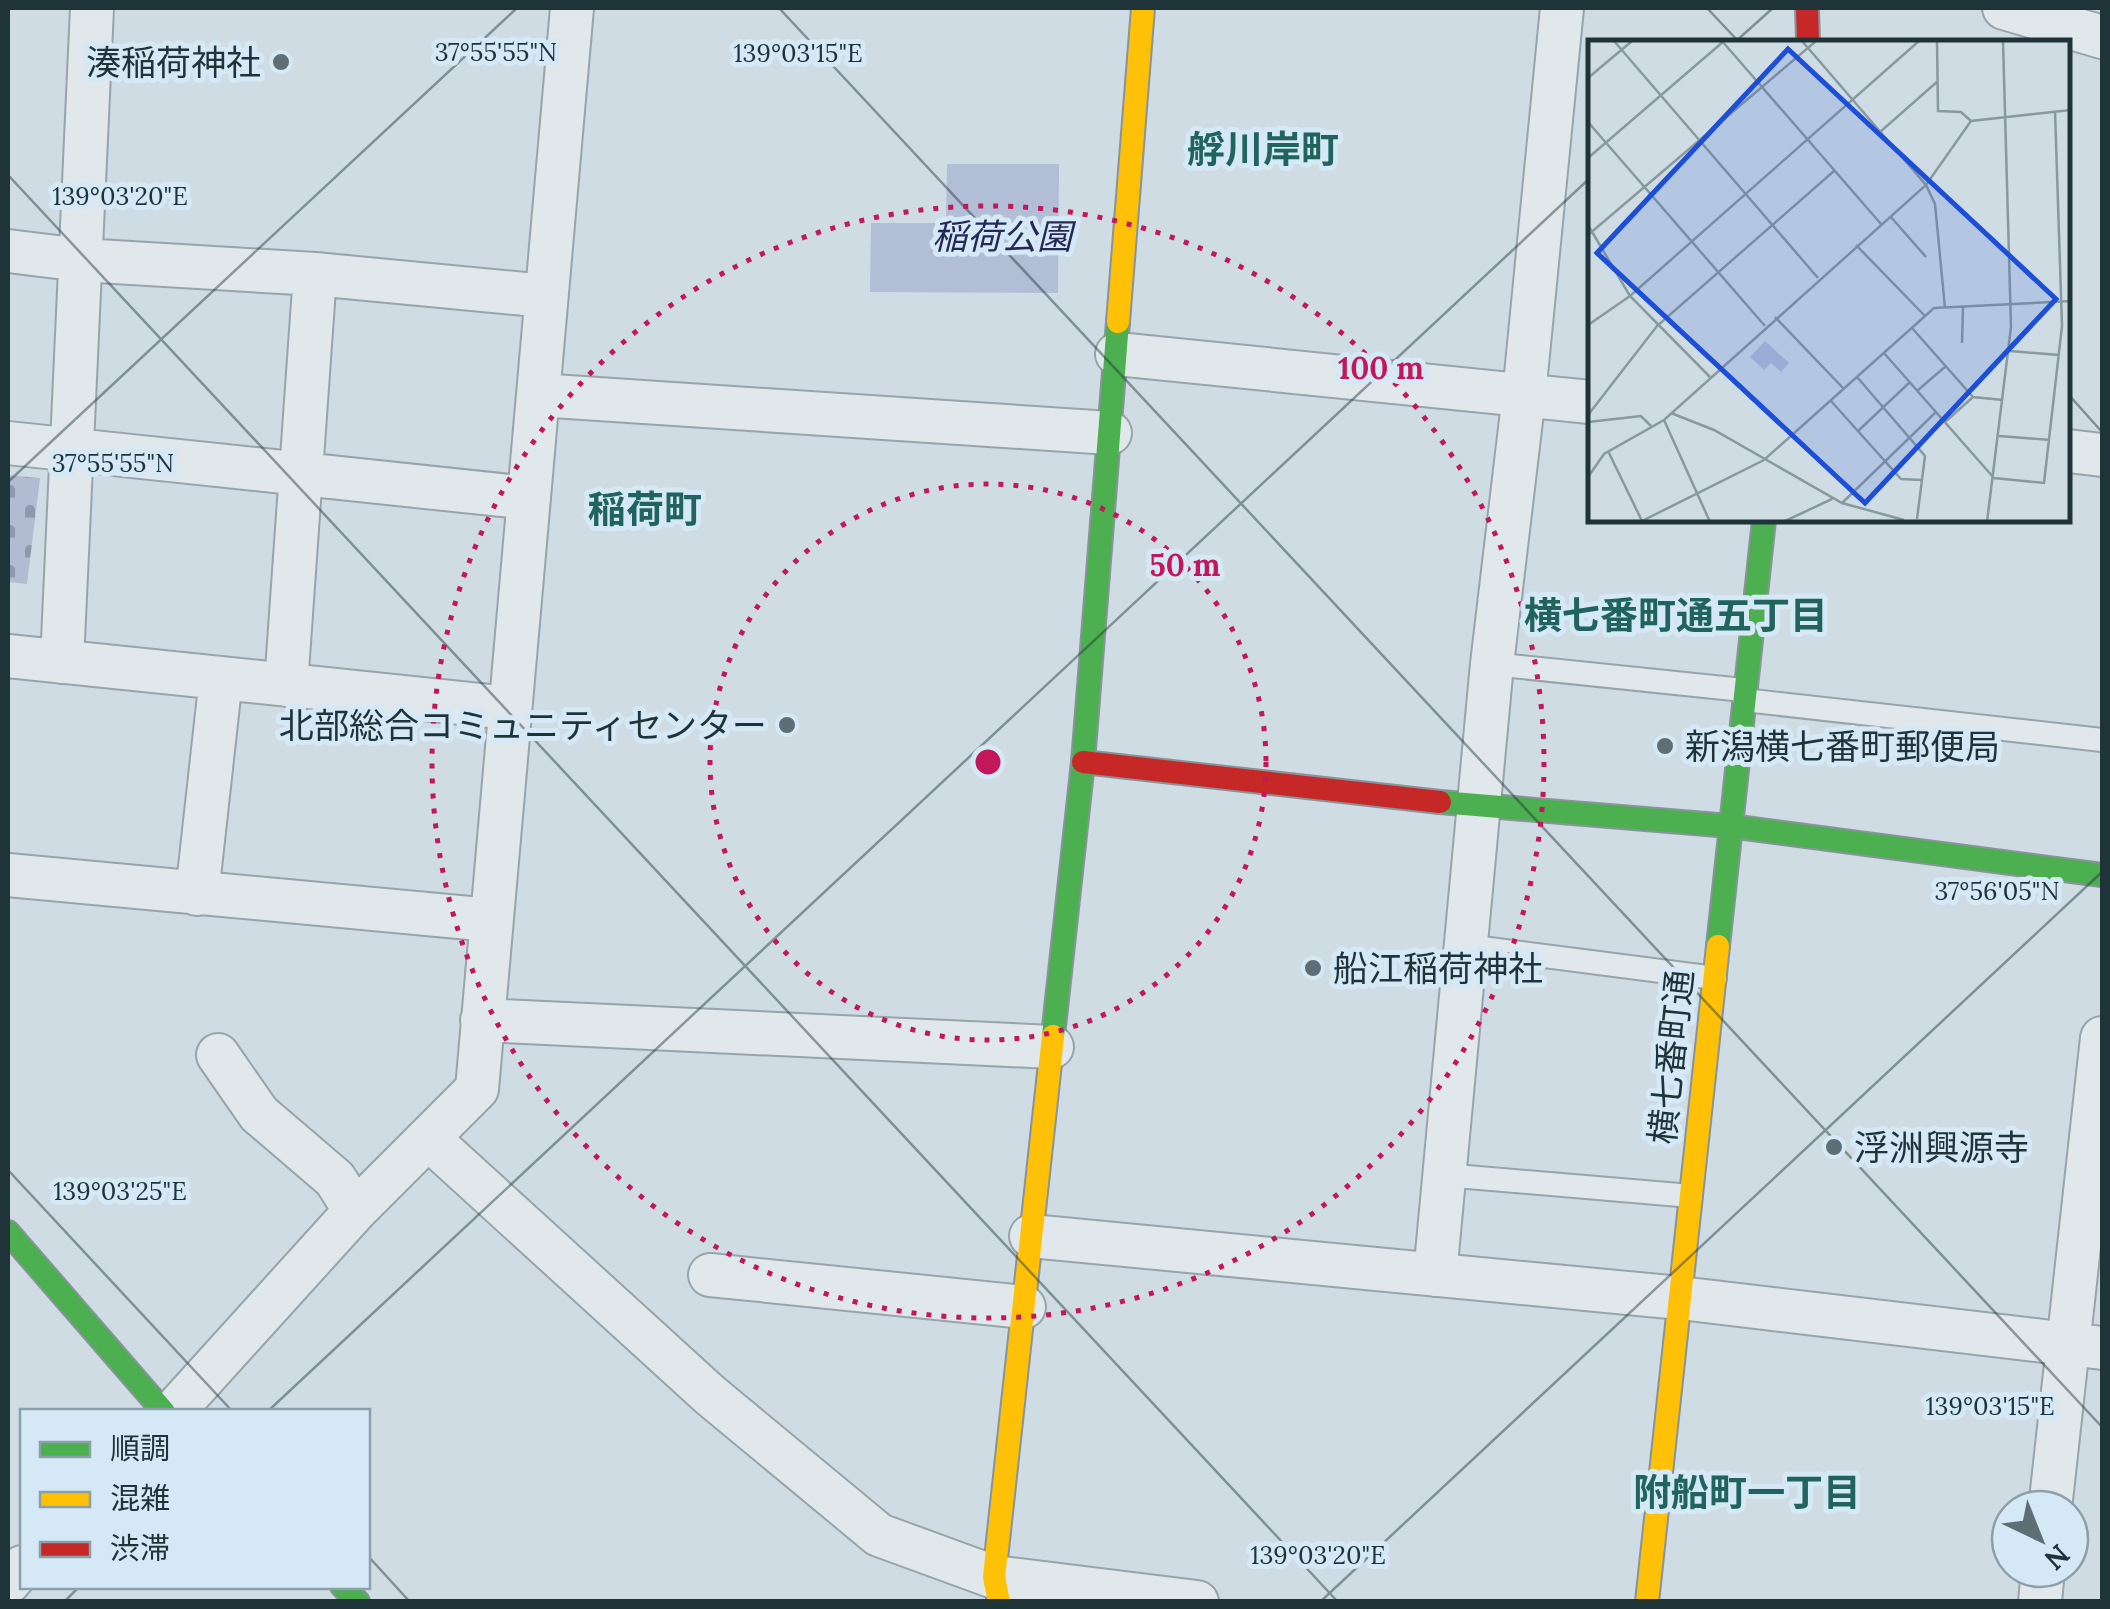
<svg xmlns="http://www.w3.org/2000/svg" width="2110" height="1609" viewBox="0 0 2110 1609" font-family="Lora,'Noto Sans JP',serif">
<defs>
<pattern id="cemetery-stones" width="16" height="16" patternUnits="userSpaceOnUse" patternTransform="scale(2.5)"><rect width="16" height="16" fill="#b1bbd1"/><path d="M2 7V4a2 2 0 0 1 4 0v3zM10 15v-3a2 2 0 0 1 4 0v3z" fill="#8f99ab"/></pattern>
</defs>
<rect width="100%" height="100%" fill="#cfdce4"/>
<!-- cemetery -->
<path fill="url(#cemetery-stones)" d="M8 475 40 478 27 584 8 582Z"/>
<!-- green -->
<path fill="#b2bdd6" d="M947 164H1059L1058 293 870 292 871 223H946Z"/>
<g fill="none" stroke-linecap="round" stroke-linejoin="round">
<defs>
<path id="lane" d="M1492 664 1743 690
M1744 700 2102 740
M1466 946 1715 978
M1444 1175 1691 1196"/>
<path id="street" d="M2004 8 2102 37
M8 251 81 260 315 274 546 296
M1117 354 1590 402
M538 395 1110 433
M8 443 529 498
M2068 451 2102 455
M8 656 510 708
M62 662 92 8
M286 685 315 274
M8 875 491 920
M197 894 221 678
M482 1020 1052 1047
M218 1055 259 1114 335 1179 355 1211
M428 1138 710 1395 879 1535 994 1577 1197 1602
M1031 1236 1680 1298 2102 1348
M710 1275 1024 1307
M1435 1275 1492 664 1524 395 1562 8
M173 1412 355 1211 477 1089 572 8
M2050 1509 2102 1038
M8 1583 22 1567
M2040 1602 2043 1569"/>
<path id="fast" d="M1440 802 1730 826 2102 875
M1718 946 1764 520
M1053 1036 1083 762 1118 322
M8 1232 164 1412
M342 1586 358 1602"/>
<path id="slow" d="M1118 322 1143 8
M999 1602 994 1577 1053 1036
M1647 1602 1718 946"/>
<path id="jam" d="M1807 8 1808 42
M1083 762 1440 802"/>
</defs>
<!-- lane casing -->
<use href="#lane" stroke="#97a4aa" stroke-width="26"/>
<!-- street casing -->
<use href="#street" stroke="#97a4aa" stroke-width="46"/>
<!-- fast casing -->
<use href="#fast" stroke="#889499" stroke-width="26"/>
<!-- slow casing -->
<use href="#slow" stroke="#889499" stroke-width="26"/>
<!-- jam casing -->
<use href="#jam" stroke="#889499" stroke-width="26"/>
<!-- lane -->
<use href="#lane" stroke="#e0e8ec" stroke-width="22"/>
<!-- street -->
<use href="#street" stroke="#e0e8ec" stroke-width="42"/>
<!-- fast -->
<use href="#fast" stroke="#4caf50" stroke-width="22"/>
<!-- slow -->
<use href="#slow" stroke="#ffc107" stroke-width="22"/>
<!-- jam -->
<use href="#jam" stroke="#c62828" stroke-width="22"/>
</g>
<!-- ticks -->
<path fill="none" stroke="#1f3439" stroke-width="2.5" stroke-opacity="0.45" d="M779 8 2102 1427M1707 8 1739 42M1735 42 1773 8M8 175 1338 1602M2068 394 2102 432M8 482 517 8M8 1170 233 1412M267 1412 1590 178M368 1556 410 1602M64 1602 80 1586M1320 1602 2102 872"/>
<!-- distance rings -->
<g fill="none" stroke="#c2185b" stroke-width="5" stroke-dasharray="5 10">
<circle cx="988" cy="762" r="278"/>
<circle cx="988" cy="762" r="556"/>
</g>
<!-- markers -->
<g fill="#5d6f75" stroke="#d5e8f5" stroke-width="4">
<circle cx="281" cy="62" r="10"/>
<circle cx="787" cy="725" r="10"/>
<circle cx="1665" cy="746" r="10"/>
<circle cx="1313" cy="968" r="10"/>
<circle cx="1834" cy="1147" r="10"/>
</g>
<g text-anchor="middle" dominant-baseline="central" stroke-width="10" stroke-linejoin="round" paint-order="stroke">
<!-- poi labels -->
<g font-size="35" fill="#1f3439" stroke="#d5e8f5" text-anchor="start">
<text x="261" y="62" text-anchor="end">湊稲荷神社</text>
<text x="767" y="725" text-anchor="end">北部総合コミュニティセンター</text>
<text x="1685" y="746">新潟横七番町郵便局</text>
<text x="1333" y="968">船江稲荷神社</text>
<text x="1854" y="1147">浮洲興源寺</text>
</g>
<!-- park labels -->
<g font-size="35" font-style="italic" fill="#262955" stroke="#d5e8f5">
<text x="1002" y="236">稲荷公園</text>
</g>
<!-- street labels -->
<g font-size="35" fill="#1f3439" stroke="#d5e8f5">
<text transform="translate(1671 1057) rotate(-84)">横七番町通</text>
</g>
<!-- neighbourhood labels -->
<g font-size="38" font-weight="bold" fill="#20645d" stroke="#d5e8f5">
<text x="1263" y="149">艀川岸町</text>
<text x="645" y="509">稲荷町</text>
<text x="1676" y="615">横七番町通五丁目</text>
<text x="1747" y="1492">附船町一丁目</text>
</g>
</g>
<!-- overview -->
<g transform="translate(1588 40)">
<rect width="482" height="482" fill="#cfdce4"/>
<path d="M177 301 201 323 193 332 183 323 176 330 162 317Z" fill="#b2bdd6"/>
<path fill="none" stroke="#8999a0" stroke-width="2.5" d="M26 1 230 238M134 1 293 184M214 1 338 145 347 164 357 268M349 1 350 71 373 72 383 81M0 38 44 1M0 82 177 286M292 92 350 41M0 118 136 1M302 176 338 217M0 185 42 256 122 337M0 195 228 1M268 205 337 276M187 277 256 349M0 285 42 256 331 1M324 288 385 357 415 360M374 303 375 267M422 311 471 315M296 313 406 438 456 443 474 286 467 71M269 337 337 416 329 479M329 351 358 326M243 361 313 439 334 440M83 373 126 390 254 463 316 480M0 375 69 286 246 131M76 380 122 482M0 382 53 376 63 386M357 382 385 357M270 391 322 342M411 396 462 400M20 411 54 481M0 437 16 414 76 380 338 145 383 81 483 70M254 463 348 372M52 482 176 420 346 268 483 261M195 482 244 459M399 482 423 287 415 1"/>
<path fill="#1d4ed8" fill-opacity="0.15" stroke="#1d4ed8" stroke-width="5" d="M200 9 468 259 277 463 9 213Z"/>
<rect width="482" height="482" fill="none" stroke="#1f3439" stroke-width="5"/>
</g>
<g font-size="25" text-anchor="middle" fill="#1f3439" stroke="#d5e8f5" stroke-width="10" stroke-linejoin="round" paint-order="stroke">
<text x="496" y="61">37°55'55"N</text>
<text x="798" y="62">139°03'15"E</text>
<text x="120" y="205">139°03'20"E</text>
<text x="113" y="472">37°55'55"N</text>
<text x="1997" y="900">37°56'05"N</text>
<text x="120" y="1200">139°03'25"E</text>
<text x="1990" y="1415">139°03'15"E</text>
<text x="1318" y="1564">139°03'20"E</text>
</g>
<circle cx="988" cy="762" r="15" fill="#c2185b" stroke="#d5e8f5" stroke-width="5"/>
<g font-size="30" text-anchor="middle" font-weight="bold" fill="#c2185b" stroke="#d5e8f5" stroke-width="10" stroke-linejoin="round" paint-order="stroke">
<text x="1381" y="379">100 m</text>
<text x="1185" y="576">50 m</text>
</g>
<!-- border -->
<rect width="2110" height="1609" fill="none" stroke="#1f3439" stroke-width="20"/>
<!-- legend -->
<rect x="20" y="1409" width="350" height="180" fill="#d5e8f5" stroke="#8ca0aa" stroke-width="2.5"/>
<rect x="40" y="1442" width="50" height="15" fill="#4caf50" stroke="#8ca0aa" stroke-width="2.5"/>
<text x="110" y="1459" font-size="30" fill="#1f3439">順調</text>
<rect x="40" y="1492" width="50" height="15" fill="#ffc107" stroke="#8ca0aa" stroke-width="2.5"/>
<text x="110" y="1509" font-size="30" fill="#1f3439">混雑</text>
<rect x="40" y="1542" width="50" height="15" fill="#c62828" stroke="#8ca0aa" stroke-width="2.5"/>
<text x="110" y="1559" font-size="30" fill="#1f3439">渋滞</text>
<!-- north arrow -->
<g transform="translate(2040 1539) rotate(137)"><circle r="48" fill="#d5e8f5" stroke="#8ca0aa" stroke-width="2.5"/>
<path d="M0-8L18 38L0 25L-18 38Z" fill="#5d6f75"/>
<text y="-15" font-size="28" font-weight="bold" text-anchor="middle" fill="#1f3439">N</text>
</g>
</svg>
